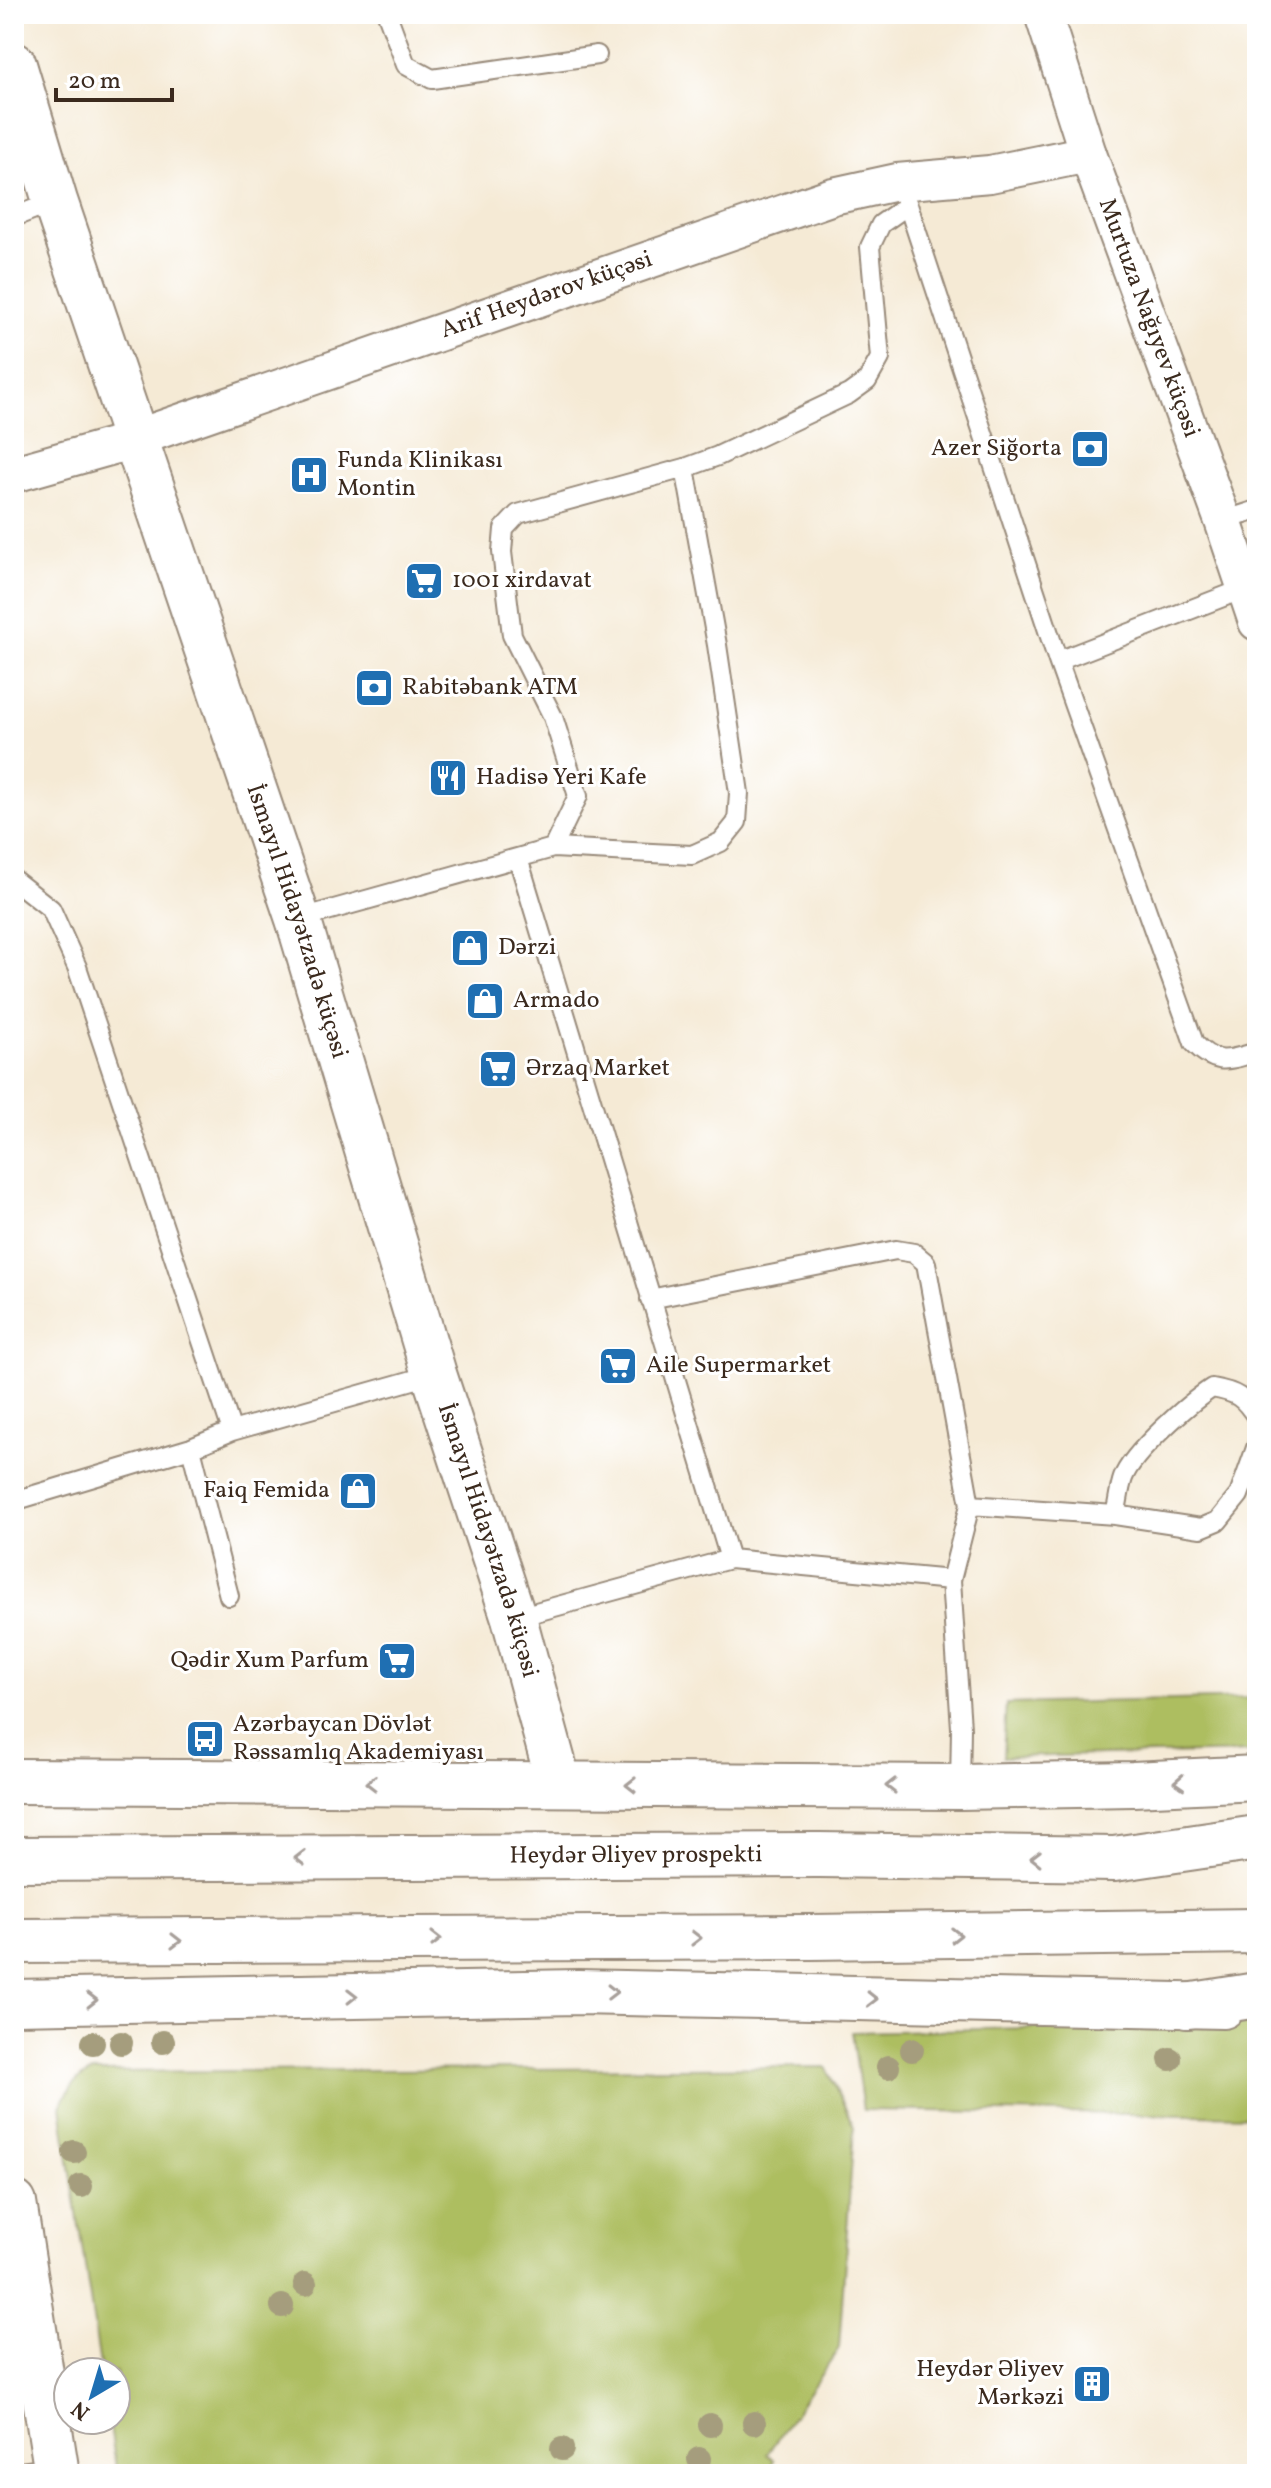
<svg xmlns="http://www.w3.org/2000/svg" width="1271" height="2488" viewBox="0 0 1271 2488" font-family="Vollkorn,serif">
<rect width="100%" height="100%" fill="#fff"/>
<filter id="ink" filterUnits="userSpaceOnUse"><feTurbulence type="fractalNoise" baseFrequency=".0125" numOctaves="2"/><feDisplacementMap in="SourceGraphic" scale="16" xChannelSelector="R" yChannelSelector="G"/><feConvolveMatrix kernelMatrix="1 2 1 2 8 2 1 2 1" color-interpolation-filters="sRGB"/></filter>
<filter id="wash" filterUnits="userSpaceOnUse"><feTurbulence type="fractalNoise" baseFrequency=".006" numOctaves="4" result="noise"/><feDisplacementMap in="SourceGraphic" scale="32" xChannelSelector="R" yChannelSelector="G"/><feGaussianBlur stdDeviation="1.8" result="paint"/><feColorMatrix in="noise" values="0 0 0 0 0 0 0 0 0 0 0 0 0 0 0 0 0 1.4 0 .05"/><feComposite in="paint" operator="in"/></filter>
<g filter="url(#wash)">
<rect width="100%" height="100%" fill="#f5ead5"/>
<!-- green -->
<path fill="#adbe61" stroke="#747440" stroke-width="2" d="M1257 1698V1752L1003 1757 1006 1704Z
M1257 2023V2116L863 2110 852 2032Z
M826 2067 854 2127 839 2348 767 2454 774 2460 766 2474H117L109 2420H116V2372H101L61 2107C68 2090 75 2078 93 2072Z"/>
</g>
<g filter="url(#ink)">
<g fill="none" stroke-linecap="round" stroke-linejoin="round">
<defs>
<path id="service" d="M387 14 406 65 432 79 597 55
M897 182 908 205 1058 661 1194 1043C1217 1067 1228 1060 1257 1052
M14 217 55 201
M1223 521 1257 510
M1058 661 1246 588
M553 848 578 796 553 717 512 635 502 552 504 529 518 514 685 468 718 456 849 394 867 381 880 358 870 247 881 224 908 205
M518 858 730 1559
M14 880 51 909 77 967 232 1431
M298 919 553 848 692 855 721 842 737 822 739 793 717 645 685 468
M650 1299 896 1250 914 1253 926 1263 970 1505 951 1580 961 1728 960 1787
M191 1448 229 1596
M14 1501 191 1448 232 1431 434 1374
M970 1505 1115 1515 1201 1528 1218 1521 1239 1495 1257 1445
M1115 1515C1118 1504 1119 1489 1123 1478 1132 1453 1189 1403 1212 1388 1236 1392 1244 1397 1257 1418
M514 1618 730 1559 951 1580
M14 2473 56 2467"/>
<g id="minor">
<path id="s1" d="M1043 14 1088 154 1223 521 1257 622"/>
<path id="s2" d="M14 474 113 446 833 196 897 182 990 174 1088 154"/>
</g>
<g id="tertiary">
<path id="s3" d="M14 65 55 201 298 919 434 1374 514 1618 559 1784"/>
<path d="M14 2203 57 2474"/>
</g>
<path id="secondary" d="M14 1781 960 1787 1133 1784 1257 1778
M14 2002 578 1992 1223 2006"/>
<g id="trunk">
<path id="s4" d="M14 1859 819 1855 1114 1859 1257 1838"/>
<path d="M14 1941 811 1937 1257 1931"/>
<path d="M1187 2006 1257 1995"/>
</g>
</defs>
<!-- service casing -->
<use href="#service" stroke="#988a7a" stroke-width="22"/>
<!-- minor casing -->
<use href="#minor" stroke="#988a7a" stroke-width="40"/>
<!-- tertiary casing -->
<use href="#tertiary" stroke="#988a7a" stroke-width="48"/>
<!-- secondary casing -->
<use href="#secondary" stroke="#988a7a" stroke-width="48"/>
<!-- trunk casing -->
<use href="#trunk" stroke="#988a7a" stroke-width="48"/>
<!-- service -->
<use href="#service" stroke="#fff" stroke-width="18"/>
<!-- minor -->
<use href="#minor" stroke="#fff" stroke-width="36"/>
<!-- tertiary -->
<use href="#tertiary" stroke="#fff" stroke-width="44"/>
<!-- secondary -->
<use href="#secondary" stroke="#fff" stroke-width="44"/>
<!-- trunk -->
<use href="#trunk" stroke="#fff" stroke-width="44"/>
</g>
<!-- trees -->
<g fill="#a59d7d">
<circle cx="163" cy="2042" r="12"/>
<circle cx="93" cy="2043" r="12"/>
<circle cx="121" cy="2043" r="12"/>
<circle cx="912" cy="2050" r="12"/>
<circle cx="1170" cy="2059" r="12"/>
<circle cx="888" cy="2067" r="12"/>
<circle cx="74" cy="2152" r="12"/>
<circle cx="81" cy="2186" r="12"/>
<circle cx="305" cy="2284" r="12"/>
<circle cx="282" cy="2306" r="12"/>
<circle cx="754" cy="2423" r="12"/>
<circle cx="710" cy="2425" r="12"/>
<circle cx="562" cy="2449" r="12"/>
<circle cx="699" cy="2459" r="12"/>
</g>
<!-- one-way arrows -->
<defs><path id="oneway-chevron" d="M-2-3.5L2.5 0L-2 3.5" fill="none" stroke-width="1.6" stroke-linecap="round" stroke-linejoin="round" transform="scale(2)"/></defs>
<g stroke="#a79f9a">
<use href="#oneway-chevron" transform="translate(1179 1782) rotate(177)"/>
<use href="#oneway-chevron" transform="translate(371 1783) rotate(-180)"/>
<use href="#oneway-chevron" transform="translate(631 1785) rotate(-180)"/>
<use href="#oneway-chevron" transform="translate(891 1786) rotate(-180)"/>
<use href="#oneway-chevron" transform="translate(300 1858) rotate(180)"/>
<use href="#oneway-chevron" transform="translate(1036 1858) rotate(-179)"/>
<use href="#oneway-chevron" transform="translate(956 1935) rotate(-1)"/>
<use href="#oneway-chevron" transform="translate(696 1938)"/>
<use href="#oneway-chevron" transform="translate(436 1939)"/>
<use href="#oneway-chevron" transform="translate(176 1941)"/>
<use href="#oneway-chevron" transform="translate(612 1992) rotate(1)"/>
<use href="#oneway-chevron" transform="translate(352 1996) rotate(-1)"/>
<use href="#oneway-chevron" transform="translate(872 1999) rotate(1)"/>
<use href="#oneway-chevron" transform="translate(92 2000) rotate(-1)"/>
</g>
</g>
<!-- icons -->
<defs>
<symbol id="bank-square" viewBox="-11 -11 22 22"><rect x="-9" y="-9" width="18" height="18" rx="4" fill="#1f6fb2" stroke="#fff"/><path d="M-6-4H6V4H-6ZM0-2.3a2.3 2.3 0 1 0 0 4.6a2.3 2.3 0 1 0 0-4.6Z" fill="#fff"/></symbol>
<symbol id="hospital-square" viewBox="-11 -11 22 22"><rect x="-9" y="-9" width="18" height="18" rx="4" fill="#1f6fb2" stroke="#fff"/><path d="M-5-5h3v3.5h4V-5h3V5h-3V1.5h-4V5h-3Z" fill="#fff"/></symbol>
<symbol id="supermarket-square" viewBox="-11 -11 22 22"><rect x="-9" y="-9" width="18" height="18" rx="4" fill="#1f6fb2" stroke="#fff"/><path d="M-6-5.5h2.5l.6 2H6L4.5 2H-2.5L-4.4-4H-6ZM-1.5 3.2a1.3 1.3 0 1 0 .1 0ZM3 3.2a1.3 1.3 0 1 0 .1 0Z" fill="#fff"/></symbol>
<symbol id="restaurant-square" viewBox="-11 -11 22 22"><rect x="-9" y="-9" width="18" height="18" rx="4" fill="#1f6fb2" stroke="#fff"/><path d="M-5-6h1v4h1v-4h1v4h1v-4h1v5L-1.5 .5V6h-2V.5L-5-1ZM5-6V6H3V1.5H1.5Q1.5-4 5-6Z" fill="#fff"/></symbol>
<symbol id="shop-square" viewBox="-11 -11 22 22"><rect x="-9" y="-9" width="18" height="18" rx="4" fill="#1f6fb2" stroke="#fff"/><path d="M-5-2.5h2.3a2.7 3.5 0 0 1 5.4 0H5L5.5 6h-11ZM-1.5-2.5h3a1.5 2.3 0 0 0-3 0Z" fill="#fff"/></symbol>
<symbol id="bus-square" viewBox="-11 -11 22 22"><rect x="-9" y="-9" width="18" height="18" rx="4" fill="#1f6fb2" stroke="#fff"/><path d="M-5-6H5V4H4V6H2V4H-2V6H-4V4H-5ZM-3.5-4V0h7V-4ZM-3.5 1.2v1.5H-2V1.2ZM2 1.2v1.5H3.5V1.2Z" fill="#fff"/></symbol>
<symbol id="building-square" viewBox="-11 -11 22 22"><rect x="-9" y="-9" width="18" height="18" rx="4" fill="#1f6fb2" stroke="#fff"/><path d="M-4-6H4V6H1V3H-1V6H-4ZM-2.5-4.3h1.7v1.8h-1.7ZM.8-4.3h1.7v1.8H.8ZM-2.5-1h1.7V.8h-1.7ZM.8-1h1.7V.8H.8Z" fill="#fff"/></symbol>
</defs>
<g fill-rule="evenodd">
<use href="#bank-square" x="1068" y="427" width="44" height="44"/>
<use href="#hospital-square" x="287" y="453" width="44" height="44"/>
<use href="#supermarket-square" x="402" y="559" width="44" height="44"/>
<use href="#bank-square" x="352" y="666" width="44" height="44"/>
<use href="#restaurant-square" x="426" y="756" width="44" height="44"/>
<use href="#shop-square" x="448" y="926" width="44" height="44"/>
<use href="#shop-square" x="463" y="979" width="44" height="44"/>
<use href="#supermarket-square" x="476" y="1047" width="44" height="44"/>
<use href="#supermarket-square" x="596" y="1344" width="44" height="44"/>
<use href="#shop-square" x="336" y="1469" width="44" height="44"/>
<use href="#supermarket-square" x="375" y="1639" width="44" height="44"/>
<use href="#bus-square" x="183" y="1717" width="44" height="44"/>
<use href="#building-square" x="1070" y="2362" width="44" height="44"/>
</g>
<g text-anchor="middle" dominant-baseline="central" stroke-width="6" stroke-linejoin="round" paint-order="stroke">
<!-- street labels -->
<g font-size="24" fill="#3b2a1e" stroke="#fff">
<text stroke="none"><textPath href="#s2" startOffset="562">Arif Heydərov küçəsi</textPath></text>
<text stroke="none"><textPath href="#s1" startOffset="322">Murtuza Nağıyev küçəsi</textPath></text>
<text stroke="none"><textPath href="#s3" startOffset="902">İsmayıl Hidayətzadə küçəsi</textPath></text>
<text stroke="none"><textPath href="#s3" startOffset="1550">İsmayıl Hidayətzadə küçəsi</textPath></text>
<text stroke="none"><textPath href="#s4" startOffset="622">Heydər Əliyev prospekti</textPath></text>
</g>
<!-- poi labels -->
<g font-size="24" fill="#3b2a1e" stroke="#fff" text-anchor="start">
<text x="1062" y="449" text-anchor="end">Azer Siğorta</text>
<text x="337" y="461">Funda Klinikası<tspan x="337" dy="28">Montin</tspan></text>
<text x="452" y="581">1001 xirdavat</text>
<text x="402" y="688">Rabitəbank ATM</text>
<text x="476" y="778">Hadisə Yeri Kafe</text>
<text x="498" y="948">Dərzi</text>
<text x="513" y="1001">Armado</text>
<text x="526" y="1069">Ərzaq Market</text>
<text x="646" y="1366">Aile Supermarket</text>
<text x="330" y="1491" text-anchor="end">Faiq Femida</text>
<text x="369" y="1661" text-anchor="end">Qədir Xum Parfum</text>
<text x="233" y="1725">Azərbaycan Dövlət<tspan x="233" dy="28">Rəssamlıq Akademiyası</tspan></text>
<text x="1064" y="2370" text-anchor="end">Heydər Əliyev<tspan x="1064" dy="28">Mərkəzi</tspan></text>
</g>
</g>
<!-- margin -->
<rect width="1271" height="2488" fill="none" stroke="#fff" stroke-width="48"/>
<!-- north arrow -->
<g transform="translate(92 2396) rotate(218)"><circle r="38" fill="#ffffff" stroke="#b1aaa5" stroke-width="2"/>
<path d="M0-6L14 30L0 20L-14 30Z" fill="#1f6fb2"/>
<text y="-12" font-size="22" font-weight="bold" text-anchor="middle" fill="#3b2a1e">N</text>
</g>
<!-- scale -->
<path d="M56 88v12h116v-12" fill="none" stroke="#3b2a1e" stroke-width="4"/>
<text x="68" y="88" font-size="24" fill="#3b2a1e" stroke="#ffffff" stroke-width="6" paint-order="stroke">20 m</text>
</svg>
